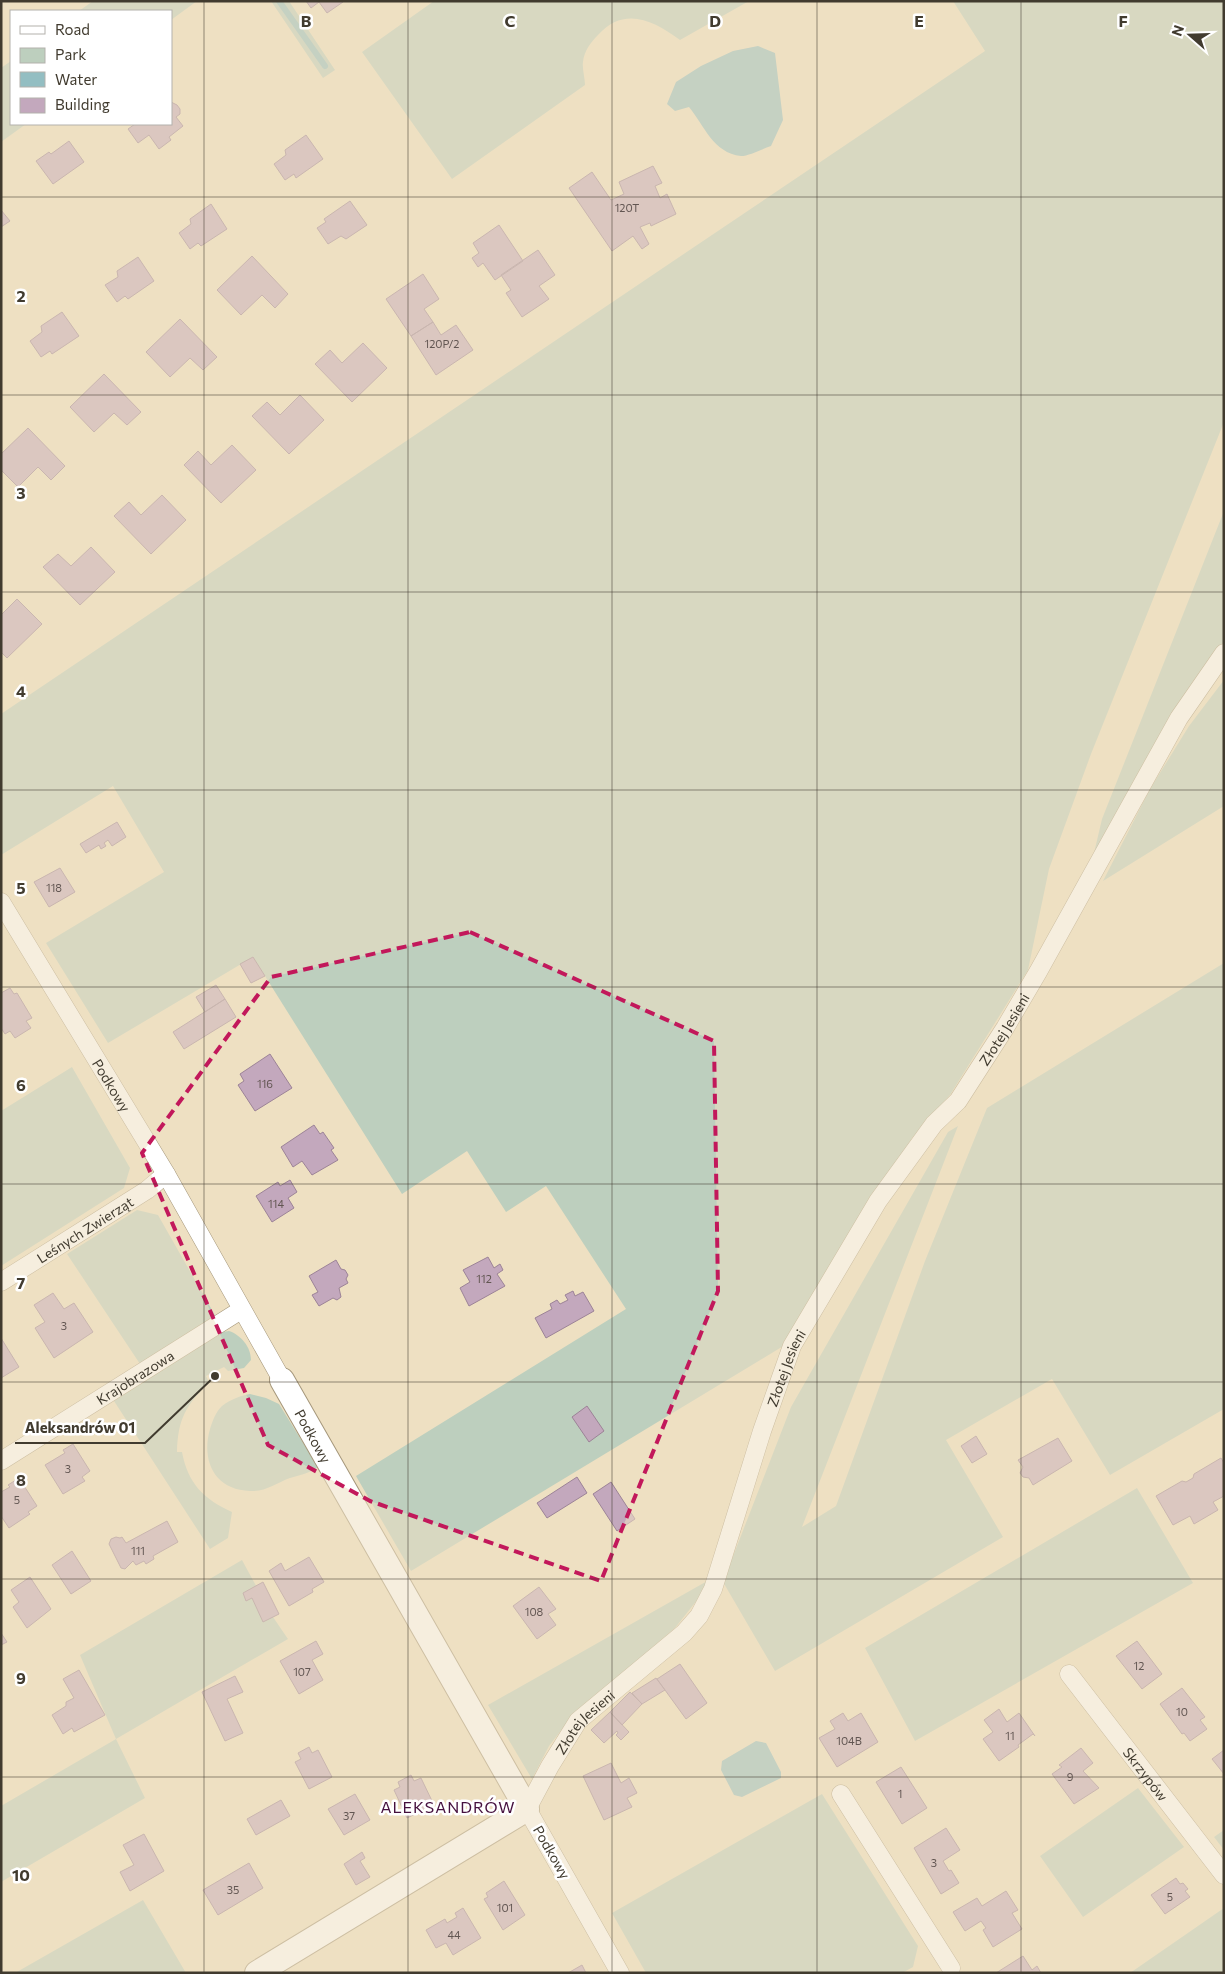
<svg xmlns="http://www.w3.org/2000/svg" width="1225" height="1974" viewBox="0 0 1225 1974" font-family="Commissioner,sans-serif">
<rect width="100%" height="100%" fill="#eee0c2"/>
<!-- green -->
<path fill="#bdcfbe" d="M93 1H197L171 20V11H79Z
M271 1H289L335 70 323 78Z
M434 1H749L680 40C653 20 624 6 598 35 591 42 584 51 583 62 582 69 585 78 585 85L452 179 362 52Z
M953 1H1224V422L1091 754 1049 869 1028 970 950 1095 912 1138 785 1345 411 1571 356 1476 626 1309 546 1186 506 1212 467 1151 402 1194 253 957 108 1043 46 943 164 872 113 786 1 855V714L985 51Z
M11 61V124H26L1 142V68Z
M1224 511V641L1179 705 1094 853 1102 819Z
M1224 680V806L1103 881 1150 789 1189 726Z
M1224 963V1409L1110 1475 1052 1379 946 1440 1003 1537 775 1671 723 1582 791 1407 948 1132 958 1126 802 1527 836 1506 925 1261 987 1108Z
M72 1067 130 1168 124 1188 1 1266V1111Z
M137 1210 158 1215 216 1317 140 1364 67 1254Z
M229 1331C241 1335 251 1347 251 1360L244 1368 228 1371 224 1367 206 1376 209 1382C186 1406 178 1418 177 1452H182C188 1484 204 1499 232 1512L228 1538 210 1549 114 1401 222 1332Z
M250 1394 266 1398 279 1404 318 1467C308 1474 300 1475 290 1478 276 1483 266 1492 250 1491 214 1490 201 1460 210 1429 212 1422 216 1411 222 1406 231 1399 240 1396 250 1394Z
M1137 1488 1193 1583 915 1741 865 1648Z
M242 1560 273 1617 288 1639 116 1739 145 1798 1 1882V1806L116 1739 80 1655Z
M709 1580 698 1599 675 1628 570 1719 549 1746 532 1779 488 1705Z
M1138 1788 1184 1847 1083 1917 1040 1856Z
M822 1794 918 1946 913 1967 902 1973H646L612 1913Z
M1224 1830V1850L1214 1837Z
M143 1900 186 1973H15Z
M1224 1908V1973H1130Z"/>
<!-- water -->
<path fill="#93bec2" d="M758 46 775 53 783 120 771 146C762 149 749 156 741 156 713 153 704 125 689 107L675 111 667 104 676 82 701 66 733 51Z
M756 1741 766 1743 781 1772V1778L742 1797 734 1795 721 1770 722 1761Z"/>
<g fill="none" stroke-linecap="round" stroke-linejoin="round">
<!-- stream -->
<path stroke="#93bec2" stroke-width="6" d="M279 1 325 66"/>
</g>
<!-- building -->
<path fill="#c3a8bd" stroke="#9c8397" d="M306 1H342L343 2 327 13 319 2 311 8Z
M171 102 177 105 180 109V114L176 117 183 126 169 137 171 140 159 149 149 135 138 143 128 129 135 124H171Z
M306 135 323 159 296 178 294 174 285 180 274 164 286 155 285 150Z
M69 141 84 162 53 184 36 161 49 152 51 154Z
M653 166 662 183 655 186 660 198 667 194 676 214 651 226 650 223 640 227 649 244 642 249 633 236 612 251 569 188 592 172 611 200 624 194 619 182Z
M350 201 367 225 346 239 341 236 328 244 317 228 326 222 324 219Z
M211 204 227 229 201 246 198 243 190 249 179 233 191 224 190 219Z
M1 210 10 221 1 227Z
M499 225 523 261 495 280 483 263 478 267 472 258 479 253 473 243Z
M538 250 555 275 539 286 549 299 522 317 506 293 511 290 501 275Z
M252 256 288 294 275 308 262 295 241 315 217 290Z
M138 257 154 281 128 299 125 296 117 302 105 285 118 277 117 271Z
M423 274 439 299 424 309 433 322 411 336 386 299Z
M62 312 79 336 52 354 50 351 41 357 30 341 42 332 41 326Z
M180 319 217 357 203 370 190 358 170 377 146 352Z
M433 322 441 335 456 325 473 350 436 375 411 336Z
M363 343 387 368 352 402 315 364 330 350 342 363Z
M104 374 141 412 127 425 114 413 94 432 70 407Z
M300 395 324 420 289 454 252 416 267 402 280 415Z
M28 428 65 466 51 480 38 467 18 487 1 470V454Z
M232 445 256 470 221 503 184 465 198 451 211 465Z
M162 495 186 520 151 554 114 516 129 502 141 515Z
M91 547 115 572 80 605 43 567 58 554 71 566Z
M17 599 42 624 7 658 1 652V615Z
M117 822 126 837 112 846 108 840 104 843 106 846 101 849 99 845 86 853 80 844Z
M60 868 75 892 49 907 34 882Z
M253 957 265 976 251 983 240 964Z
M216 985 225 999 205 1012 196 997Z
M10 988 14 994 17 993 32 1018 26 1021 31 1028 15 1038 10 1031 5 1034 1 1028V993Z
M225 999 236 1017 184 1049 173 1032Z
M270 1054 292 1088 255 1111 238 1085 244 1081 240 1074Z
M314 1125 320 1134 323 1132 334 1148 331 1150 338 1160 312 1175 302 1161 293 1167 281 1147Z
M290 1180 297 1192 288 1198 294 1208 272 1222 256 1196 278 1182 280 1186Z
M488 1257 494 1268 500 1264 503 1270 497 1274 505 1286 469 1306 460 1288 470 1282 463 1270Z
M336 1260 341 1269 345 1270 348 1275 346 1279 348 1283 339 1288 341 1297 337 1300 333 1298 319 1306 312 1295 318 1292 309 1276Z
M573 1291 575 1296 583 1292 594 1311 546 1338 535 1318 552 1309 550 1304 557 1300 560 1304 568 1300 565 1295Z
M53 1293 64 1309 74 1303 93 1332 54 1358 35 1328 45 1322 34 1305Z
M1 1338 19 1367 1 1378Z
M587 1406 604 1431 589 1442 572 1417Z
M976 1436 987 1454 972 1463 961 1446Z
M1058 1438 1072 1461 1033 1485 1029 1478 1023 1477 1020 1473 1023 1467 1018 1460Z
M73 1444 90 1471 82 1477 85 1481 63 1494 45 1465 65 1453 63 1450Z
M1221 1458 1224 1463V1496L1213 1502 1218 1510 1194 1524 1190 1516 1173 1525 1156 1496 1182 1481 1186 1482 1193 1478 1194 1474Z
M577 1477 587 1493 547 1518 537 1503Z
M19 1478 37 1506 28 1512 30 1514 9 1528 1 1516V1492L10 1487 8 1485Z
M611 1482 635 1519 617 1531 593 1494Z
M167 1521 178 1542 153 1556 154 1559 146 1564 144 1561 136 1565 133 1561 125 1569 121 1568 109 1544 111 1539 116 1537 120 1538 122 1537 126 1543Z
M72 1551 91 1581 71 1594 52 1565Z
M309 1557 324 1582 312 1589 313 1592 289 1606 269 1571 281 1563 285 1571Z
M30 1577 51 1609 27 1628 13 1607 19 1602 11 1590Z
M263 1582 279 1614 263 1622 252 1598 246 1601 243 1593Z
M539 1587 556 1609 548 1614 556 1625 537 1639 513 1606Z
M1 1633 7 1642 1 1645Z
M316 1641 323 1654 312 1660 323 1680 299 1694 280 1661Z
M1137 1641 1162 1674 1142 1689 1116 1656Z
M680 1664 707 1703 686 1719 657 1679Z
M79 1670 105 1715 74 1732 72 1728 63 1734 52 1715 66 1706V1702L74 1698 63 1679Z
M235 1676 243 1692 227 1699 243 1733 225 1741 202 1692Z
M656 1678 665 1690 642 1704 632 1693Z
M1182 1688 1205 1717 1200 1720 1207 1729 1190 1741 1184 1733 1182 1734 1160 1704Z
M630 1692 642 1704 622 1725 610 1712Z
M999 1709 1007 1722 1019 1713 1035 1736 1033 1734 1018 1745 1019 1747 999 1761 983 1739 993 1732 984 1720Z
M610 1712 629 1732 621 1740 616 1735 618 1733 617 1731 604 1743 591 1730Z
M843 1713 848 1721 861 1713 878 1742 837 1767 819 1738 835 1729 830 1721Z
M309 1747 312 1753 318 1750 332 1777 309 1789 295 1762 301 1759 298 1753Z
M1081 1748 1093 1763 1083 1771 1099 1788 1074 1804 1052 1774 1062 1767 1059 1765Z
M1224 1750V1774L1212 1759Z
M611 1763 621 1783 629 1778 637 1793 627 1798 632 1807 604 1820 583 1776Z
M901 1767 927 1808 902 1824 876 1782Z
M411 1775 414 1781 421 1778 434 1805 407 1818 394 1790 400 1787 398 1782Z
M355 1794 370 1820 344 1835 328 1809Z
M281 1800 290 1816 256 1835 247 1819Z
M946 1828 960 1850 943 1861 949 1871 951 1870 959 1883 941 1894 914 1848Z
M144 1834 164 1871 130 1891 120 1872 134 1865 123 1845Z
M362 1852 365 1858 360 1861 370 1877 356 1885 344 1864Z
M249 1863 263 1888 218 1915 203 1890Z
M1176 1878 1180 1884 1183 1883 1188 1889 1185 1891 1190 1897 1165 1914 1151 1895Z
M504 1881 525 1915 503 1930 484 1899 488 1897 486 1893Z
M1006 1891 1018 1910 1012 1913 1022 1929 993 1947 983 1930 986 1928 981 1921 965 1931 953 1912 977 1898 982 1906Z
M463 1908 481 1938 453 1955 446 1943 436 1948 426 1930 445 1919 447 1923 457 1917 455 1913Z
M1023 1956 1032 1970 1037 1966 1041 1973H996Z
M582 1965 586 1973H568Z"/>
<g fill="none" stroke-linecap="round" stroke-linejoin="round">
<defs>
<g id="street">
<path id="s1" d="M1 902 166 1174 282 1380"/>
<path id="s2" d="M1 1282 147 1190 166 1174"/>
<path id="s3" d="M1 1461 241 1310"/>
<path id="s4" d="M1069 1674 1224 1875"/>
<path d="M841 1794 951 1968"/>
<path id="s5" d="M620 1973 527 1809 550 1766 578 1721 684 1633 699 1616 713 1589 762 1431 792 1346 878 1201 934 1124 958 1101 1005 1028 1038 972 1179 718 1224 653"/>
</g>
<path id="secondary" d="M257 1973 527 1809 282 1380"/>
</defs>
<!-- street casing -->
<use href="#street" stroke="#a5977b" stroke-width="19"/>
<!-- secondary casing -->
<use href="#secondary" stroke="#a5977b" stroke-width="26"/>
<!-- street -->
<use href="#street" stroke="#fff" stroke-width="18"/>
<!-- secondary -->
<use href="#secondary" stroke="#fff" stroke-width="24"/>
</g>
<!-- marked area -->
<path d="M0 0H1225V1974H0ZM470 932 714 1041 718 1291 601 1581 370 1501 268 1445 142 1153 271 977Z" fill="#eee0c2" fill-opacity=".55" fill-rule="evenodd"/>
<path fill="none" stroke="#c2185b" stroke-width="4" stroke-dasharray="10 6" stroke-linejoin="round" d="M470 932 714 1041 718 1291 601 1581 370 1501 268 1445 142 1153 271 977Z"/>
<!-- grid -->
<path fill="none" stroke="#413b2f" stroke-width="1" stroke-opacity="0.55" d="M204 1V1973M408 1V1973M612 1V1973M817 1V1973M1021 1V1973M1 197H1224M1 395H1224M1 592H1224M1 790H1224M1 987H1224M1 1184H1224M1 1382H1224M1 1579H1224M1 1777H1224"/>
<g text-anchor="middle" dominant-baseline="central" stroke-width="5" stroke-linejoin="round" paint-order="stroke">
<!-- number labels -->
<g font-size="11" fill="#625652">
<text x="627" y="207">120T</text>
<text x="442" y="343">120P/2</text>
<text x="54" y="887">118</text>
<text x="265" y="1083">116</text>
<text x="276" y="1203">114</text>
<text x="484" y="1278">112</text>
<text x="64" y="1325">3</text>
<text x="68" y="1468">3</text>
<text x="17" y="1499">5</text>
<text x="138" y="1550">111</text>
<text x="534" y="1611">108</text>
<text x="1139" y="1665">12</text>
<text x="302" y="1671">107</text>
<text x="1182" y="1711">10</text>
<text x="1010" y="1735">11</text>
<text x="849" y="1740">104B</text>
<text x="1070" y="1776">9</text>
<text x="900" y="1793">1</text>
<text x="349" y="1815">37</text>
<text x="934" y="1862">3</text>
<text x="233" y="1889">35</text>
<text x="1170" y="1896">5</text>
<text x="505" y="1907">101</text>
<text x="454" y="1934">44</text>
</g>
<!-- street labels -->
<g font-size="14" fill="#413b2f" stroke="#fff">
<text stroke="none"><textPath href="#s5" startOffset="1119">Złotej Jesieni</textPath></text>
<text stroke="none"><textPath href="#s1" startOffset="214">Podkowy</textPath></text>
<text stroke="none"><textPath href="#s2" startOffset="99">Leśnych Zwierząt</textPath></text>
<text stroke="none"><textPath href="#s5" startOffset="714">Złotej Jesieni</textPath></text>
<text stroke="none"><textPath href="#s3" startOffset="158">Krajobrazowa</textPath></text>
<text transform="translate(313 1436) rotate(61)">Podkowy</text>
<text stroke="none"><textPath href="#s5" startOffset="294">Złotej Jesieni</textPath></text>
<text stroke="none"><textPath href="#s4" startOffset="126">Skrzypów</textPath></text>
<text transform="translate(552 1852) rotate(60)">Podkowy</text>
</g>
<!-- quarter labels -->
<g font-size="16" letter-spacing="1" fill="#45103e" stroke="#fff">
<text x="448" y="1806">ALEKSANDRÓW</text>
</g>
</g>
<g font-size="16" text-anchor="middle" font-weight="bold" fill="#413b2f" stroke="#fff" stroke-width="5" stroke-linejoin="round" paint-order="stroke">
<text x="306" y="27">B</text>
<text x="510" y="27">C</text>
<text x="715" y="27">D</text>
<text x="919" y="27">E</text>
<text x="1123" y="27">F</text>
<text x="21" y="302">2</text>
<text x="21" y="499">3</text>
<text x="21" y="697">4</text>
<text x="21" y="894">5</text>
<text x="21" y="1091">6</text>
<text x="21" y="1289">7</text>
<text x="21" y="1486">8</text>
<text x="21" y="1684">9</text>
<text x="21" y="1881">10</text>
</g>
<!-- callouts -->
<path fill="none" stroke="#413b2f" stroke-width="2" d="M215 1376L145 1443H15"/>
<circle fill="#413b2f" stroke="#fff" stroke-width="2" cx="215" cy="1376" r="5"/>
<g font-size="15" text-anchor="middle" font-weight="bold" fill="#413b2f" stroke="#fff" stroke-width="5" stroke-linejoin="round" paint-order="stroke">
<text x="80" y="1433">Aleksandrów 01</text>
</g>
<!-- border -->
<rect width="1225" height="1974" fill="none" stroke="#413b2f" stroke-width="5"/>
<!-- legend -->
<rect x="10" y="10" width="162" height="115" fill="#ffffff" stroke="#b3b1ac"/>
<rect x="20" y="26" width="25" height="8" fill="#ffffff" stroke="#b3b1ac"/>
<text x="55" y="35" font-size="15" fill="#413b2f">Road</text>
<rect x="20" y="48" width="25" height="15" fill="#bdcfbe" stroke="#b3b1ac"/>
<text x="55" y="60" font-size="15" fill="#413b2f">Park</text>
<rect x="20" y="72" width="25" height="15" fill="#93bec2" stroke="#b3b1ac"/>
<text x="55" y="85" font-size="15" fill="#413b2f">Water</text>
<rect x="20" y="98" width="25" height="15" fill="#c3a8bd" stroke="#b3b1ac"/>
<text x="55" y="110" font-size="15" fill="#413b2f">Building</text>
<!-- north arrow -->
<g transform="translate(1190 35) rotate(290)" stroke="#ffffff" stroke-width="4" paint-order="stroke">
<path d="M0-4L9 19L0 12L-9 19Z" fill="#413b2f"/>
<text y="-8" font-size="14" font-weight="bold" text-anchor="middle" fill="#413b2f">N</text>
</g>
</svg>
